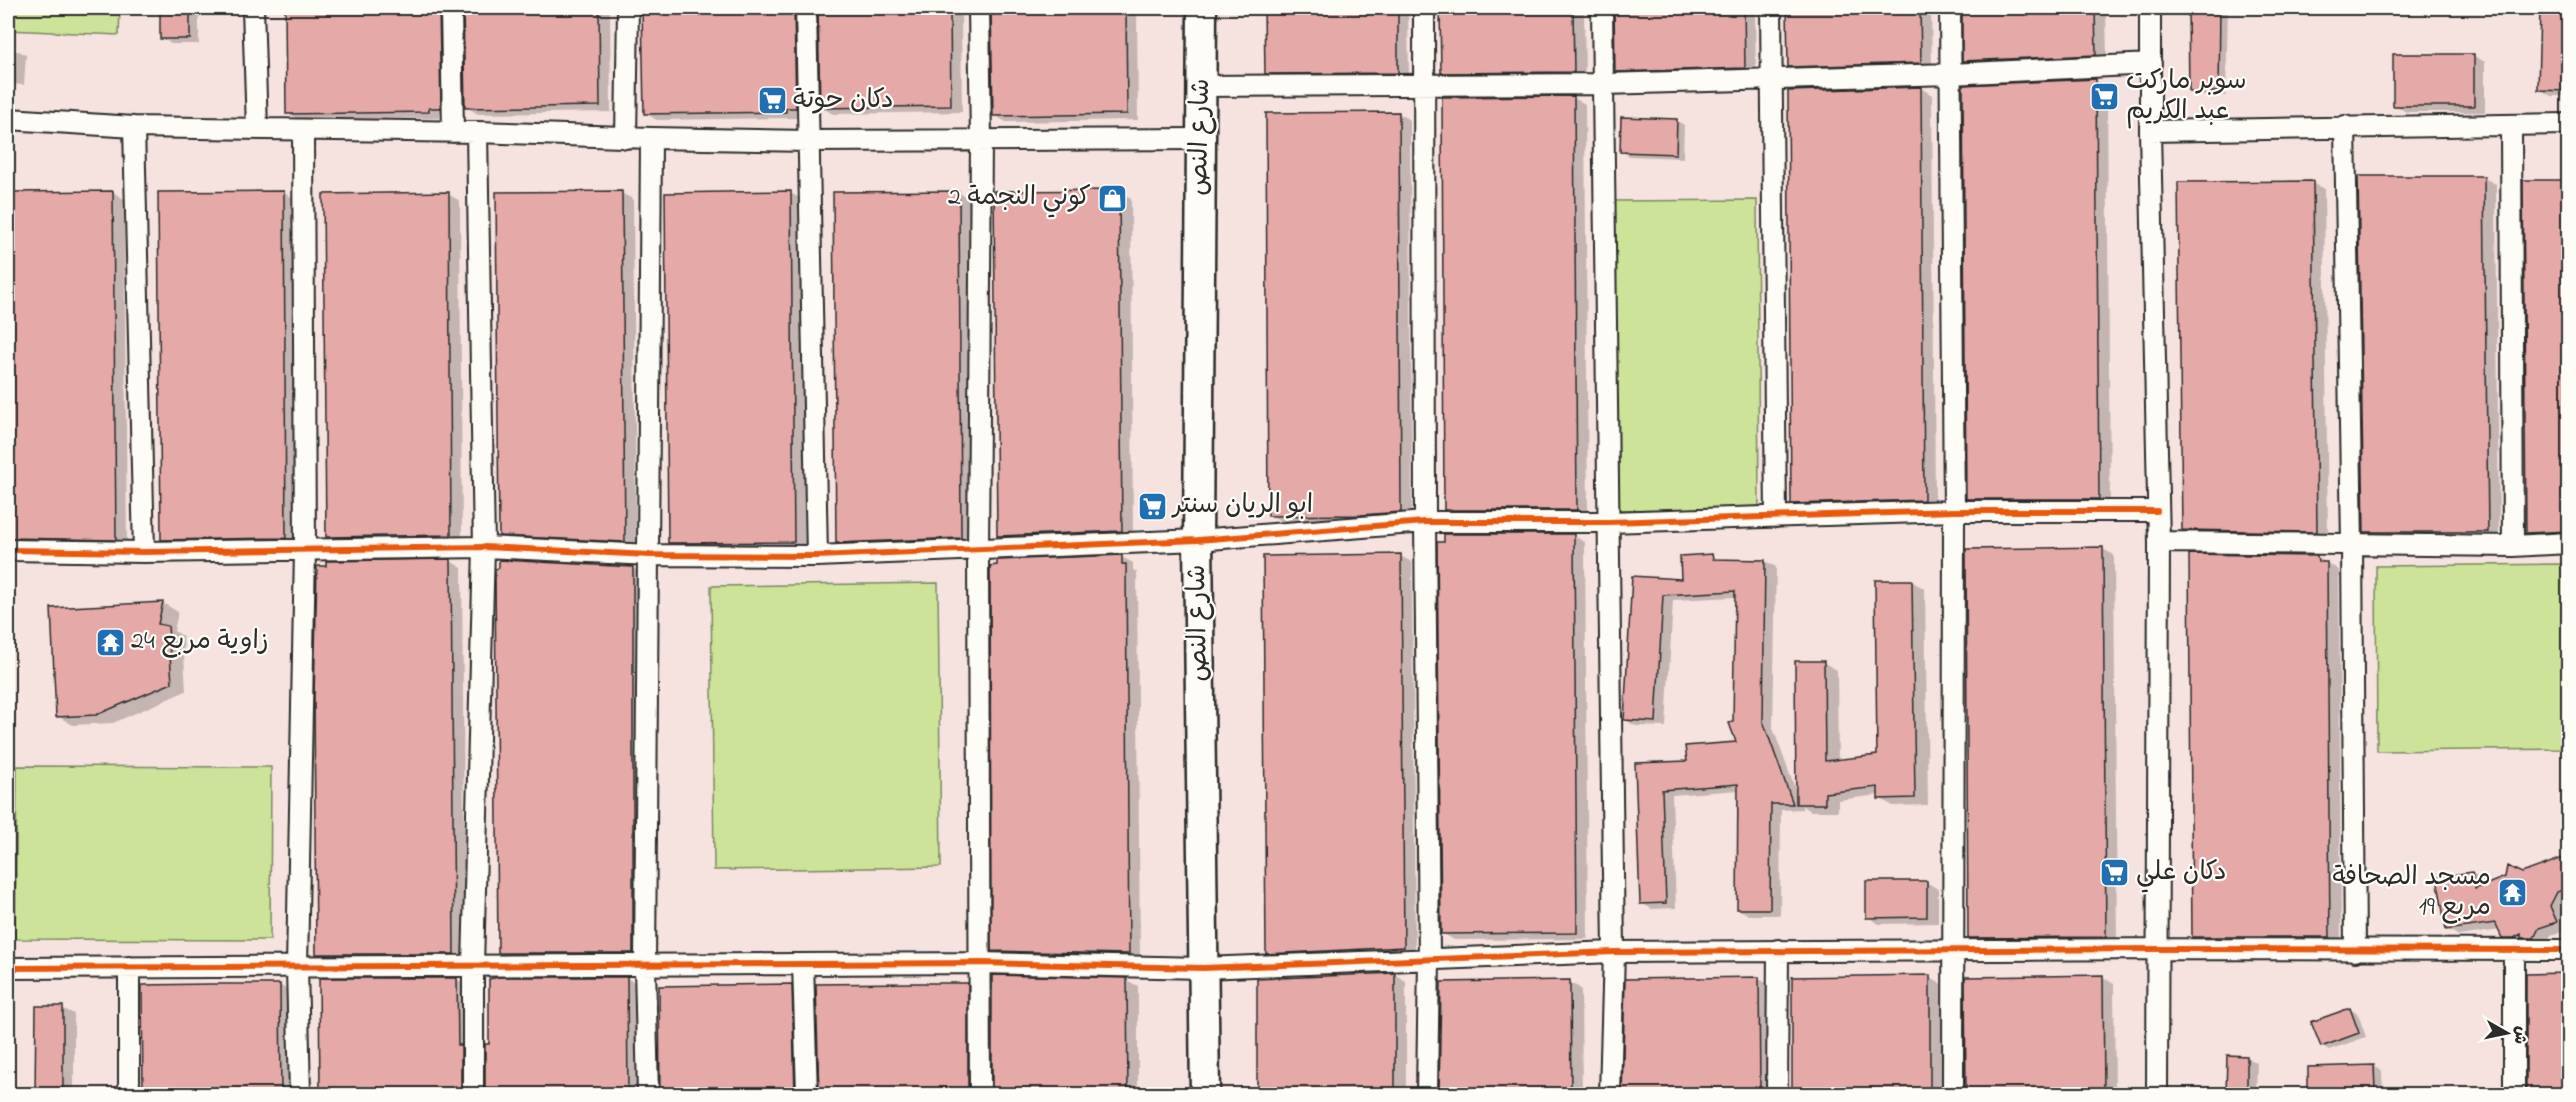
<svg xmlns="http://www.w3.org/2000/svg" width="2576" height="1102" viewBox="0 0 2576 1102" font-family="'Indie Flower','Playpen Sans Arabic',sans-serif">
<rect width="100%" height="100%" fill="#f6e3df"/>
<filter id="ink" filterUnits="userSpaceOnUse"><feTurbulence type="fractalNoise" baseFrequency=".0167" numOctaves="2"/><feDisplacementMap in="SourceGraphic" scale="12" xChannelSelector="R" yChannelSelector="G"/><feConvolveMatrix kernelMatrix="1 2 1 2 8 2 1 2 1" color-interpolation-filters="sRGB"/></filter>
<g filter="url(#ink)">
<!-- green -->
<path fill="#cce399" stroke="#7c8762" stroke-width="1.5" d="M8 8H120L119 35 8 30Z
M1757 200 1759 508 1615 510 1613 201Z
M2568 564V749L2377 751 2376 566Z
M938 583 941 867 714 870 711 586Z
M17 766 271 767 270 940 15 939Z"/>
<!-- shadow -->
<path fill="#0003" d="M162 8H199V44H171L162 38Z
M287 8H453L452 114H440V118L299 120 288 113Z
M465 8H610L611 112 478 114 466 107Z
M644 8H808L807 114H797V118L657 120 645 113Z
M819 8H961L962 112 833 114 821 107Z
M993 8H1137L1138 120 1006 122 994 115Z
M1266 8H1408L1409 79H1278L1267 73Z
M1442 8H1584L1585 78 1454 79 1442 72Z
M1615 8H1755L1756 74 1628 77 1616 71Z
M1788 8H1931L1932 69 1801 72 1789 66Z
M1963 8H2106L2107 61 1975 67 1964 60Z
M2190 8H2228L2226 96H2198L2191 91Z
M2541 8H2568V96H2551L2539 89Z
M8 51H19L26 55 24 85 8 84Z
M2474 56 2485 62V112H2406L2395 105Z
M2095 80 2107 87 2110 505H1979L1967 498Z
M1921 88 1932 95 1935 506 1804 510 1792 503Z
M1574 98 1585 104 1588 516H1457L1446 509Z
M1398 113 1410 120 1412 518 1373 521H1281L1270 515Z
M1677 121 1684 125 1683 158 1629 156 1621 151Z
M2359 178H2484L2496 184 2499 538H2377L2365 531Z
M2525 182H2568V537L2539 539 2527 532Z
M2312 183 2324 189 2328 538 2195 536 2183 529Z
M113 192 124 199 127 545 8 548V194Z
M283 192 295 199 297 544 174 546 163 539Z
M958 192 970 199 972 544 849 548 837 542Z
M1119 192 1131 198 1133 537 1010 542 998 536 996 193Z
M621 193 633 199 636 547 512 541 500 535Z
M790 193 802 199 805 548 681 549 670 542Z
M448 194 460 201 462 541 339 543 327 536Z
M1574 536 1585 542 1588 939 1454 940 1442 933Z
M2103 549 2114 555 2117 943 1981 944 1970 937Z
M1400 556 1412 562 1415 953 1279 959 1267 953Z
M1712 556 1721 561H1765L1776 567 1773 728 1797 794 1824 663 1837 670 1838 761 1879 757 1911 581 1925 589 1928 805 1893 806 1879 798V795L1838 800V811H1811L1801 805 1803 809 1781 810 1780 915H1749L1738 909 1739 790 1672 795 1676 908 1652 909 1641 903 1637 764 1688 763 1738 743 1735 723 1737 597 1673 600 1666 727 1636 726 1625 720 1633 578 1683 580Z
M1122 557 1133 563V570L1137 572 1140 960 1004 957 993 950Z
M2317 557 2339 570 2341 943H2205L2194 936Z
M451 561 462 568 465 959 329 960 317 954Z
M633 568 644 575V959H511L500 953Z
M163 603 178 612 174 631 183 636 186 691 113 723 73 725 57 716 52 609Z
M2568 857V899L2562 913 2568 929 2551 935 2546 944H2516L2503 937 2500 930 2459 936 2447 929 2472 873 2484 880 2485 886Z
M1926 882 1938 889V923L1879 924 1868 917Z
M1394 974 1406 981V1094H1259Z
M2528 975H2568V1094H2527Z
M1929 977 1941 984 1942 1094H1794Z
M2103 977 2114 983 2115 1094H1968Z
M627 978 638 985 639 1094H486Z
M457 979 468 986 472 1094H322Z
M1759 979 1770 985 1771 1094H1624Z
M1126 980 1138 986V1094H993Z
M1570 982 1581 989 1582 1094H1440Z
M967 984 979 991V1094H820Z
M279 985 291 992 292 1094H144Z
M791 986 803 993 806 1094H662Z
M62 1008 74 1014V1094H36Z
M2350 1009 2358 1014 2366 1037 2329 1050 2322 1046Z
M2228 1057 2247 1058 2257 1063 2256 1094H2227Z
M2374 1066 2382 1071 2383 1094H2295L2309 1093Z"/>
<!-- building -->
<path fill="#e5aaa8" stroke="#2b2b2b" stroke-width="1.5" d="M160 8H190V39H160Z
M285 8H439L441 108H429V112L286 114Z
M463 8H599L600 106 465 108Z
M642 8H794L796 108H786V112L644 114Z
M818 8H950L951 106 820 108Z
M991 8H1126L1127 114 993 116Z
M1264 8H1398V73L1265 74Z
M1440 8H1573L1574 72 1441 73Z
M1614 8H1744L1745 68 1615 72Z
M1787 8H1920L1921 63 1788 67Z
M1962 8H2095L2096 55 1962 61Z
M2188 8H2220L2219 92H2189Z
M2540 8H2568V91L2538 90Z
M2393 54H2474V106H2393Z
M2096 79 2099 499H1966L1963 85Z
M1921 87 1924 500 1791 504 1788 91Z
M1574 96 1577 510H1444L1442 97Z
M1399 112 1401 512 1361 515 1268 516 1266 113Z
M1621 117 1677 119 1676 154 1620 152Z
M2358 176H2484L2488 532H2364Z
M2523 180H2568V531L2526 533Z
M2313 181 2317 532 2182 530 2178 182Z
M1119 190 1122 531 997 536 994 191Z
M113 191 116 540 8 538V192Z
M284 191 286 538 161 540 158 192Z
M622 191 625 542 499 536 496 192Z
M791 191 794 542 668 543 665 193Z
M959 191 961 538 836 543 833 192Z
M449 192 451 535 326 537 323 194Z
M1444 534H1574L1577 933 1441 934 1437 542H1444Z
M2103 547 2106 937 1968 938 1966 549Z
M1401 554 1404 947 1266 954 1263 556Z
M1712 554 1713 559 1765 560 1763 721 1793 804H1771L1770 909H1737L1738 784 1662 790 1666 903 1640 904 1635 763 1687 761 1685 746 1736 742 1729 723 1733 722 1735 591 1663 595 1656 722 1624 720 1632 576 1681 579 1680 556Z
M2189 554 2317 556 2318 562H2327L2330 937H2192Z
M1122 555V564H1126L1129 954 991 951 990 566 997 565V560Z
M451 559 454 954H316L314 697 317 566H326V561Z
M499 560 633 567V953H498L495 569 499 568Z
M1875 580H1912L1915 798 1878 799V787L1825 793V804H1796L1795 661H1824L1825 761 1877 755Z
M163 602 158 624 168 626 172 683 96 715 56 717 51 608Z
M2568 856V888L2557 892 2550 906 2557 922 2539 928 2534 938H2521V934L2514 938H2502L2495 923 2446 930 2437 877 2472 872 2475 889 2505 877 2507 866 2522 873Z
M1866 881H1927V917L1866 918Z
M1395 973V1095H1257V979Z
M2568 973V1095H2526V974Z
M992 975 1127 978 1128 1095H992Z
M1930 975V1095H1792V977Z
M2103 975 2104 1095H1966L1965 977Z
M499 977H627L628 1095H485V1044H489V979Z
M1759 977 1760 1095H1622L1625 979Z
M319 978H457L458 1045H461V1095H320Z
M1570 980 1571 1095H1439L1441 982Z
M912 983H968V1095H819L816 984Z
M211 984H280L281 1095H143L142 985Z
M792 984 795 1095H660L659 986Z
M36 1006H63V1095H35Z
M2350 1008 2359 1033 2321 1047 2311 1022Z
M2227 1055 2247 1056V1095H2226Z
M2374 1065 2375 1090 2338 1091V1095H2308V1067Z"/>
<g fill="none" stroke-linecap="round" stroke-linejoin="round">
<defs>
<path id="street" d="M253 8 257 129
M451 8 453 132
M806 8 817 556
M979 8 981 140 978 551 980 1094
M1424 8 1425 522 1429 958 1427 1094
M1602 8 1614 952 1610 1094
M1771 8 1776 517
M1950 8 1954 511 1953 1094
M2150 8V131L2159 542 2157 1094
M1201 86 1604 84 1950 74 2151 64
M8 119 134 127 477 132 651 138 808 141 1200 139
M2345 126 2352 543 2355 951
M2511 126 2513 546
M134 127 144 552
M2150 131 2568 124
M626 138 628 8
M2159 542 2513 546 2568 543
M8 550 144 552 484 547 650 555 817 556 1198 540 1425 522H1609L1954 511H2157
M2514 950V1094
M803 964 807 1094
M129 967V1094
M8 968 981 963 1203 968 1614 952 2159 949 2568 950
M300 1094 297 967 305 550 303 130
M473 1094V966L484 547 477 132
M648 1094 645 966 651 138
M1777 1094 1778 950"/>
<path id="secondary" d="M1202 8 1198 540 1205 1094"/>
</defs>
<!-- street casing -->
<use href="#street" stroke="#2b2b2b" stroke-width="24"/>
<!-- secondary casing -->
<use href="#secondary" stroke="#2b2b2b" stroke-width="33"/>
<!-- street -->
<use href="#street" stroke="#fdfcf7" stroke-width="20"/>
<!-- secondary -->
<use href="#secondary" stroke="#fdfcf7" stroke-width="28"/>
<defs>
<path id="cycleway" d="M8 550 144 552 484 547 650 555 817 556 1198 540 1425 522H1609L1954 511H2157
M8 968 981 963 1203 968 1614 952 2159 949 2568 950"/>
</defs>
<!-- cycleway casing -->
<use href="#cycleway" stroke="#fdfcf7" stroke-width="10"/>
<!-- cycleway -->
<use href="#cycleway" stroke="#e8590c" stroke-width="6"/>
</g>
</g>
<!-- icons -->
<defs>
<symbol id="supermarket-square" viewBox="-11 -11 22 22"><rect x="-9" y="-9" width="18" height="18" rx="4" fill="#1f6fb2" stroke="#fdfcf7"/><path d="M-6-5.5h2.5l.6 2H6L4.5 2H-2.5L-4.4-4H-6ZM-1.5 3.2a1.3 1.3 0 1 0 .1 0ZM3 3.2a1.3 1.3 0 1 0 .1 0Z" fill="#fff"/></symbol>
<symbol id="shop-square" viewBox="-11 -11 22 22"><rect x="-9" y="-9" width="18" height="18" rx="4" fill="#1f6fb2" stroke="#fdfcf7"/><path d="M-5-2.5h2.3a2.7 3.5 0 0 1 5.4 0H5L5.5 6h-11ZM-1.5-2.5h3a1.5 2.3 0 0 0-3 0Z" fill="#fff"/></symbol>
<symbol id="temple-square" viewBox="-11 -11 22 22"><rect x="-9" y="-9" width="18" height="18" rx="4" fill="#1f6fb2" stroke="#fdfcf7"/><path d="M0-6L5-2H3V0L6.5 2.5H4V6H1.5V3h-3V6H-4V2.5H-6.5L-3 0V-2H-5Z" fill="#fff"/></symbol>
</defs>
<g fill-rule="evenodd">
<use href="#supermarket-square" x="2088" y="80" width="33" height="33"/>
<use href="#supermarket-square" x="756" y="84" width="33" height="33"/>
<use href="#shop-square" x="1096" y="182" width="33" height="33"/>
<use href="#supermarket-square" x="1136" y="490" width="33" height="33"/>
<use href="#temple-square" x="94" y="626" width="33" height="33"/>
<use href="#supermarket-square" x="2098" y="856" width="33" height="33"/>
<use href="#temple-square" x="2496" y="876" width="33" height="33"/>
</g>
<g text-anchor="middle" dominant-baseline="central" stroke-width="4.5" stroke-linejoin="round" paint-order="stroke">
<!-- poi labels -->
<g font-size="26" fill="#2b2b2b" stroke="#fdfcf7" text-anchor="start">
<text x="2126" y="82">سوبر ماركت<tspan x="2126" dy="30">عبد الكريم</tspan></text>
<text x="793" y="101">دكان حوتة</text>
<text x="1091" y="198" text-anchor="end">كوني النجمة 2</text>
<text x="1173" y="506">ابو الريان سنتر</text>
<text x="131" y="642">زاوية مربع 24</text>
<text x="2136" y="873">دكان علي</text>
<text x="2491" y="878" text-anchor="end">مسجد الصحافة<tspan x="2491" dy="30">مربع 19</tspan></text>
</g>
<!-- street labels -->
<g font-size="26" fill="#2b2b2b" stroke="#fdfcf7">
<text transform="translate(1201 137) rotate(-89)">شارع النص</text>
<text transform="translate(1199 623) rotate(-91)">شارع النص</text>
</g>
</g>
<!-- margin -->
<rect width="2576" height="1102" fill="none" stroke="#fdfcf7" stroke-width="30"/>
<rect x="15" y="15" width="2546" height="1072" fill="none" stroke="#2b2b2b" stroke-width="2" filter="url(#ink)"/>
<!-- north arrow -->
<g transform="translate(2507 1033) rotate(99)" stroke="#fdfcf7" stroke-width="4.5" paint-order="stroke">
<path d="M0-4.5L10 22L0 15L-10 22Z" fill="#2b2b2b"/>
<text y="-9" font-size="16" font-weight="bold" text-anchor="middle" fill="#2b2b2b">ش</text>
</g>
</svg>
